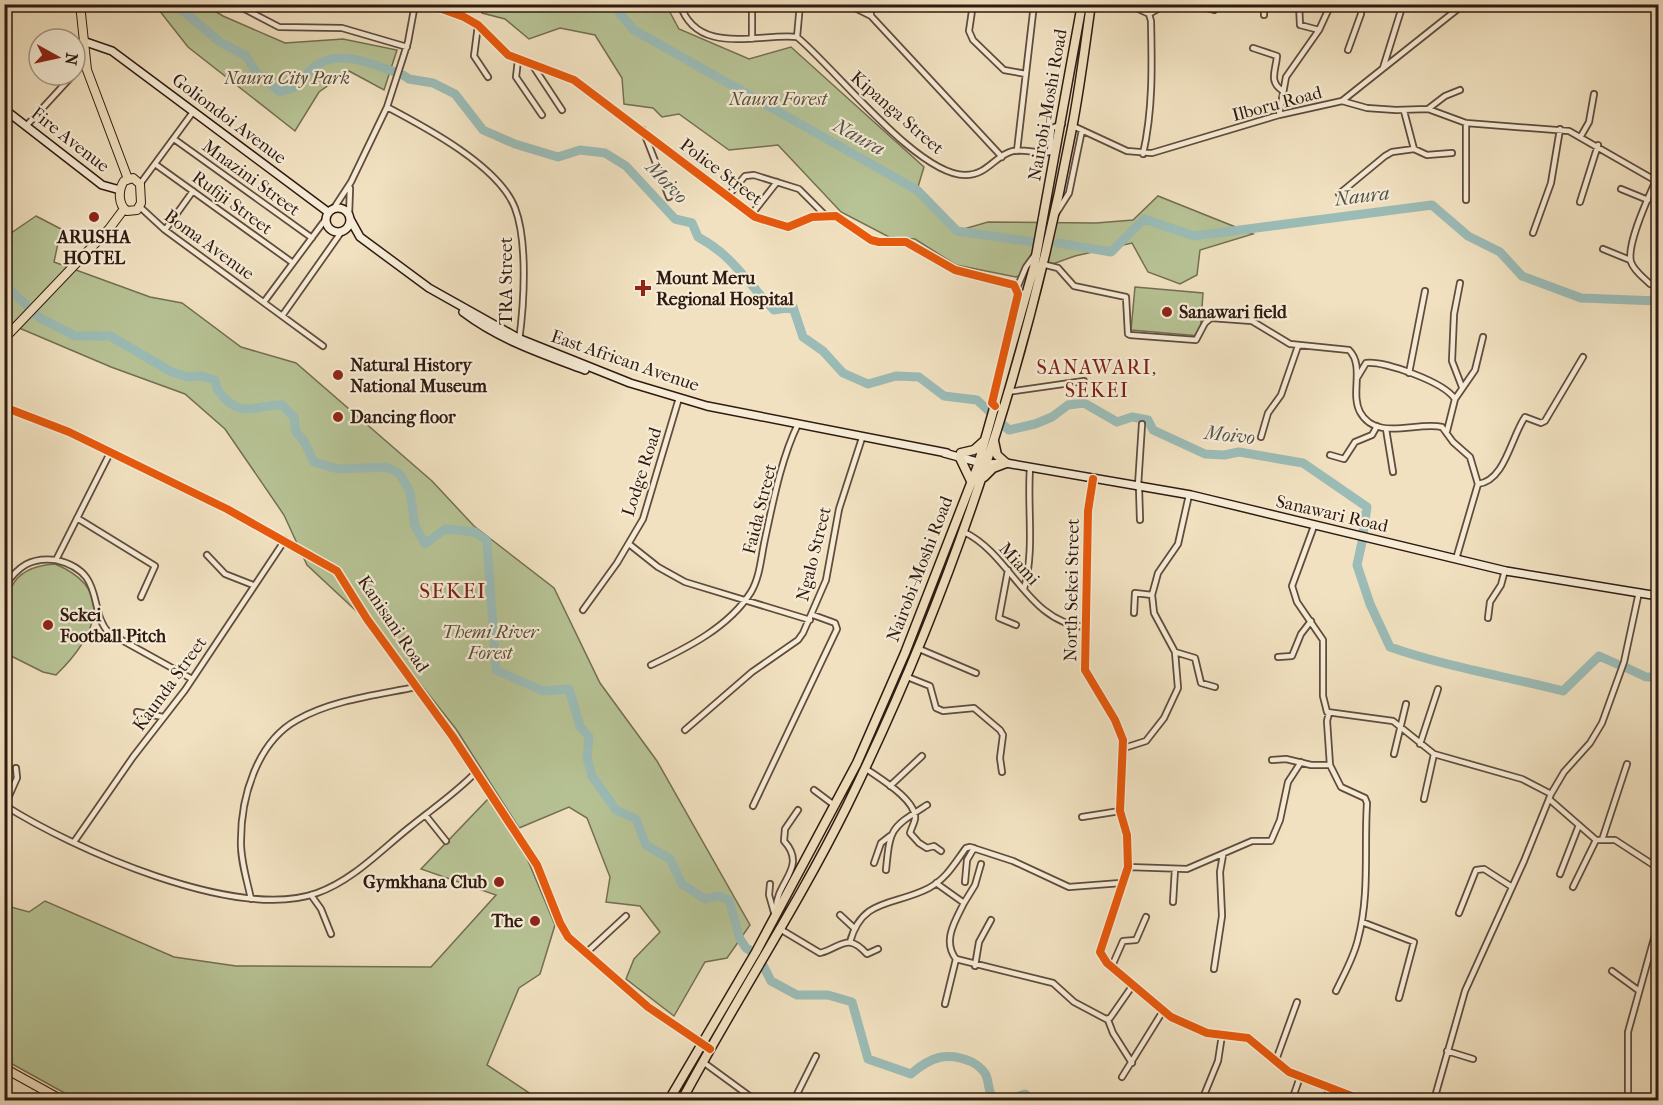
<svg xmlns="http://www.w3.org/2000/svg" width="1663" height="1105" viewBox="0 0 1663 1105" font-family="'IM FELL French Canon',serif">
<rect width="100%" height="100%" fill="#f1e1c0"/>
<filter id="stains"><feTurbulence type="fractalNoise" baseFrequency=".00333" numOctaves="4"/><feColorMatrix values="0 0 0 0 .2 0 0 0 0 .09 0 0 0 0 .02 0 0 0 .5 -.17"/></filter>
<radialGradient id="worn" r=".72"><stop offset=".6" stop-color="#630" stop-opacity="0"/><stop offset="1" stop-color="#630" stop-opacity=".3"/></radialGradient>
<!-- green -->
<path fill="#b7c395" stroke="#736e53" stroke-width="1.5" d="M155 5H205L223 16 285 43 343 39 397 50 384 90 349 71 319 92 295 131 188 47Z
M478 5H666L679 29 749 59 791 47 924 167 917 190 957 231 988 222 1096 223 1133 220 1158 196 1253 234 1200 250 1197 275 1180 284 1148 272 1132 243 1075 256 1016 277 956 265 915 239 889 237 841 212 778 145 729 150 679 114 662 117 653 108 624 104 622 78 595 35 560 28 529 39 505 19 482 13Z
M36 216 61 229 54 262 150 297 182 303 241 347 296 363 432 481 474 526 554 588 600 683 657 761 750 925 727 958 705 962 674 1016 626 979 634 959 660 932 640 906 606 902 610 877 587 818 569 807 519 828 456 729 381 634 307 565 284 515 225 429 185 394 111 367 5 322 4 238Z
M1135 287 1203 293 1200 336 1131 330Z
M55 564C118 590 94 638 56 675L43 672 5 653C5 606 0 567 55 564Z
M489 798 524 851 555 925 540 974 519 988 487 1065 540 1100H77L5 1060 4 915 11 907 29 912 45 901 174 957 236 966 431 967 496 895 421 869Z"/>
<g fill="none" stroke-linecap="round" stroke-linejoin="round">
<!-- river -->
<path stroke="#9bbcb7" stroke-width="9" d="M175 4 220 42 246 56 255 71 280 92C304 86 297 82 313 68 336 48 370 63 395 72
M612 4 634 30 917 190 957 231 1033 242
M403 75 409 79 433 83 455 94 483 130 515 144 558 157 580 150 605 153 626 166 675 219 692 223 698 237C735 257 746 282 774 310L793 307 803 337 823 351 843 373 868 384 896 376 919 377 944 396 977 400 990 412
M1058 243 1111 252 1144 219 1194 236 1432 205 1468 236 1500 252 1522 276 1581 298 1658 301
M4 284 40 318 75 336H110L170 371 187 377 201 376 215 380C216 394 233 410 248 409 261 408 268 405 282 405L294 417 296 432 304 441 314 462 338 469 386 467 400 474 410 492 415 526 425 544 445 529 475 532 487 541 496 670 543 691 569 689 580 726 589 737 587 758 592 776 616 810 636 819 646 845 670 859 682 884 705 899 718 896 729 900 740 939 746 948 758 955 771 981 797 995H828L852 1002 868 1059 911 1074C930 1057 947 1051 972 1062 977 1065 983 1069 986 1075 990 1085 987 1093 996 1100
M1001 423 1009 430 1035 424 1052 417 1068 405 1084 403 1117 422 1132 417 1148 420 1153 430 1205 454 1224 455 1239 452 1303 463 1367 507 1363 533
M1362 542 1357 565 1370 604 1390 647C1447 667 1505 676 1563 691L1599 656 1617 664
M1625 667 1646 677H1658
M1007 1100 1025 1094 1032 1100"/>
<defs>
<path id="street" d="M235 4 279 27 342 28 407 47
M680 4C697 57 759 33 797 37 834 67 917 175 965 175 988 175 995 155 1013 151 1025 149 1038 154 1050 152L1052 128 1062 124
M752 4V39
M847 4 871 16
M870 4 871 16 1002 157
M973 4 969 31 973 40 1004 70 1026 74
M1128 4 1149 14 1151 21C1152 66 1153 110 1143 154
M1191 4 1214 10
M1299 4 1300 25 1319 30
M415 5 442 9 464 17 478 25 508 55 574 80 755 217 788 227 812 217 836 216 871 240 879 242H906L955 270 1014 285 1018 294 994 394
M4 9 11 4
M1149 14 1166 4
M1264 15V4
M478 25 474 56 488 77
M797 37 800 4
M1253 48 1277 56C1276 70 1268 82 1283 91
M1348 50 1361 14V4
M518 60 516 77 542 115
M533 66 562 110
M1383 68 1403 4
M75 72 85 59
M1342 101 1367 108 1396 110 1428 109 1466 123 1569 131 1658 182
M387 107C425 127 499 166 515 208 528 242 524 305 519 341
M1428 109 1445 96 1460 90
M1279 115 1286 77 1319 30 1331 4
M27 125 73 75
M1073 126 1127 151 1152 153 1279 115 1342 101 1464 4
M643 130 669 197
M1581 136 1589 122 1594 94
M174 139 312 238
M1414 149 1427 155 1452 153
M1017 151 1034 4
M155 164 293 263
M140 184 193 112
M1621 189 1648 200
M1339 194 1385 156 1392 152 1414 149 1404 111
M727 197 745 176 754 175 799 189 824 214
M1466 200V123
M1580 202 1598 145
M140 207 165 230 323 346
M334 208 351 182 387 107 408 42 415 4
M751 215 777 182
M1055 215 1069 193 1082 130
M349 216 350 188
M165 230 193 191
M1533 233 1551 183 1560 129
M1603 249 1630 260
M1042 264 1058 268 1074 286 1126 297 1128 334 1130 335 1196 340 1205 323 1211 318 1252 321 1290 344 1349 350C1365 366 1350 393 1360 412 1376 442 1417 421 1442 427L1453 442 1470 457 1478 484 1456 559
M1460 283 1454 314 1452 361 1462 387
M1650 284C1643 277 1634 271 1631 262 1626 245 1648 198 1656 180
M1017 288 1026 267 1034 256
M264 302 325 220
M282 316 342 231
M1409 373 1425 291
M1357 378 1366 363C1385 361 1444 382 1455 399L1447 431
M1007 392 1084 381
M1455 399 1475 370 1483 337
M4 407 69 432 227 509 337 571 367 619 453 737 537 865 560 923 568 937 648 1007 702 1044
M1386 429 1393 472
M1261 437 1268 413 1281 395 1298 346
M1330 455 1344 459 1355 442 1372 435 1377 426
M1093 479 1088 511 1085 670 1115 720 1123 740 1120 811 1127 835 1128 867 1100 952 1107 963 1171 1017 1207 1033 1248 1038 1289 1072 1362 1100
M1478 484C1505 481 1511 437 1525 417L1541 423 1545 421 1583 357
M1138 486 1142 424
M1139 487 1140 520
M77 518 155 566 141 597
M1314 526 1292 586 1297 602 1323 640V696L1327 712 1393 721 1434 754 1522 779 1551 794
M964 532C1012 555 1027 622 1085 627
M629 544 658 567 685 582 810 620
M207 555 225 574 253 585
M56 560C107 572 87 610 109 633L192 679
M1008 570 999 618 1016 625
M4 587C18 566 31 557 56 560L110 453
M1024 589C1035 549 1027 509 1030 468
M583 610 617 563 643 519 679 398
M1134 613 1135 593 1152 595
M1488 618 1490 602 1501 585 1505 570
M917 648 976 673
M1175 652 1195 658 1201 683 1215 687
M1278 657 1292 656 1301 634 1311 621
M651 665C687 648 729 627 751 592 760 577 761 557 765 539 773 502 781 459 798 424
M905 676 930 686 936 708 943 711 974 708 1000 730 1003 735 1000 758 1002 772
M137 712 163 717
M1329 713 1327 721 1330 765 1341 787 1365 798 1367 803C1364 849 1370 894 1358 939 1354 957 1344 974 1336 991
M685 730 752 672 798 640 803 633 826 580 839 509 862 438
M1420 744 1438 689
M1124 748 1146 741 1164 718 1178 688 1175 652 1154 613 1152 595 1158 573 1178 544 1189 495
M1394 754 1406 704
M1656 756 1658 752
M1272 760 1286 759 1311 765H1330
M865 768C879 778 917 800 915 819 914 824 911 829 910 833L919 843 927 848 934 846 941 851
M890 786 922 756
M814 790 834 805
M1424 799 1434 754
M1549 799 1596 840H1615L1658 868
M4 805C73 849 237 922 317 893 352 881 381 850 410 827 432 809 456 793 476 772
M5 805 17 778 16 768
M753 806 837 629 835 623 813 615
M426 816 446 841
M1082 817 1120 811
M1602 840 1627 764
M74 842 133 757 185 690 285 540
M874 863 881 843 890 836
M1128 867 1187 869 1252 841H1271L1280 820 1288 782 1301 762
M886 870C890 827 891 828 927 805
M1560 874 1579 825
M965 882 967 860 974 848
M936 883 964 903C955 921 942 941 956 959L1053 983 1074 1002 1106 1019 1110 1018 1133 985
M770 884 769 895 775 916
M1573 887 1596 840
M311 895 321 909 331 934
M251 899C247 880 240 859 241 840 241 797 257 742 297 720 332 700 377 695 416 687
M1173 902 1175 869
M964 903 975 885 981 864
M776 909C776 882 808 867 784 841L785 829 798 810
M1459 913 1476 870 1484 869 1512 887
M840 915 854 928
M1362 922 1414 942 1399 998
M780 929 820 953C842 947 847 932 867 954L878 949
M850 942C862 897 895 906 929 888 947 878 954 864 966 848L970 847 1013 861 1069 887 1121 883
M586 953 626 916
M975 966 979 942 991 920
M1112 966 1123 941 1136 940 1146 917
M1214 969 1222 916 1220 872 1223 855
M1612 971 1638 990
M945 1004 956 959
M1108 1020 1113 1033 1132 1063
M1447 1051 1473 1059
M1276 1060 1297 1002
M703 1062 755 1100
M1122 1077 1163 1011
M794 1100 816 1056
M1202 1100 1218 1061 1222 1035
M1292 1100 1300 1077
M1326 1100 1329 1089
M1434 1100 1465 991 1524 861 1551 794 1564 772 1590 743 1602 723 1624 662 1639 592
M1628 1100V1032L1658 924"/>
<path id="secondary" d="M83 41 112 51 328 212
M4 109 102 185 120 190
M326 220a12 12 0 1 1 24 0a12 12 0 1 1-24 0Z
M350 219 360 237 429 288 520 339 630 383 707 406 947 453
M463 312C500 340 542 354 585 370
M944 453 985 464 1006 463 1191 495 1506 571 1658 596"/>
<path id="primary" d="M80 4 87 70 128 179
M133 178 140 184 141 203 137 210 127 211C118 205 118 190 124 181Z
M4 339 109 229 124 209
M4 1068 62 1100"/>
<path id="highway" d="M994 441 997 455 1006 463
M961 453 974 450 984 441
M960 458 971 481
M984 477 993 468 1006 463
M669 1100 756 952 857 763 905 653 977 468 1034 267 1082 4
M682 1100C735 1001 797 907 847 806 952 592 1028 362 1072 128 1080 87 1085 45 1091 4"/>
</defs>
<!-- street casing -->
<use href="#street" stroke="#604b3d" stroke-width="8"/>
<!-- secondary casing -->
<use href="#secondary" stroke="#2f1911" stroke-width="10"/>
<!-- primary casing -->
<use href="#primary" stroke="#2f1911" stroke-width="10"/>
<!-- highway casing -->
<use href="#highway" stroke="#2f1911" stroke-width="11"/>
<!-- street -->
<use href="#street" stroke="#f6ecd6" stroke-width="4.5"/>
<!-- secondary -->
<use href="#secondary" stroke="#f6ecd6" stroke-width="7"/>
<!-- primary -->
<use href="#primary" stroke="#f1e1c0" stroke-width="8"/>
<!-- highway -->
<use href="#highway" stroke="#f1e1c0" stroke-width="8"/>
<defs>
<path id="cycleway" d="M415 5 442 9 464 17 478 25 508 55 574 80 755 217 788 227 812 217 836 216 871 240 879 242H906L955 270 1014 285 1018 294 992 403 995 406
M4 407 69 432 227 509 337 571 367 619 453 737 537 865 560 923 568 937 648 1007 710 1049
M1093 479 1088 511 1085 670 1115 720 1123 740 1120 811 1127 835 1128 867 1100 952 1107 963 1171 1017 1207 1033 1248 1038 1289 1072 1362 1100"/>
</defs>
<!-- cycleway casing -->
<use href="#cycleway" stroke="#f6ecd6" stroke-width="11"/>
<!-- cycleway -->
<use href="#cycleway" stroke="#e8590c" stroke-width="8"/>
</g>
<!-- markers -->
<g fill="#8f2418" stroke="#f6ecd6" stroke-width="2">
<circle cx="94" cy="217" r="6"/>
<path d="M640 279h6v6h6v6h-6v6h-6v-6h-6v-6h6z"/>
<circle cx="1167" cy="312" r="6"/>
<circle cx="338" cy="375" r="6"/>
<circle cx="338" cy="417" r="6"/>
<circle cx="48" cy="625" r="6"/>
<circle cx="499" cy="882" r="6"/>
<circle cx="535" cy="921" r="6"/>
</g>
<g text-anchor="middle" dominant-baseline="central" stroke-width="4.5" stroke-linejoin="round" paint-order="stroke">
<!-- park labels -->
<g font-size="18" font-style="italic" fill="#584c39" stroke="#f6ecd6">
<text x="287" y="78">Naura City Park</text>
<text x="778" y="99">Naura Forest</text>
<text x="490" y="632">Themi River<tspan x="490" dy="21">Forest</tspan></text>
</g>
<!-- street labels -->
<g font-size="18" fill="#2f1911" stroke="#f6ecd6">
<text transform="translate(1277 104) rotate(-15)">Ilboru Road</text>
<text transform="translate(1048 105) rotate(-80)">Nairobi-Moshi Road</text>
<text transform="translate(897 113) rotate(41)">Kipanga Street</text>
<text transform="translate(229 119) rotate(37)">Goliondoi Avenue</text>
<text transform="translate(70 140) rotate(38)">Fire Avenue</text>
<text transform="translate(721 172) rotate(37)">Police Street</text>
<text transform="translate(251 178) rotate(36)">Mnazini Street</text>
<text transform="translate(232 203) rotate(36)">Rufiji Street</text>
<text transform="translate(209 245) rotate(36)">Boma Avenue</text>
<text transform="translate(506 281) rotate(-90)">TRA Street</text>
<text transform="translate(625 361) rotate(19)">East African Avenue</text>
<text transform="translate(642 472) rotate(-72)">Lodge Road</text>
<text transform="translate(760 509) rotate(-76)">Faida Street</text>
<text transform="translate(1332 514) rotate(13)">Sanawari Road</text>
<text transform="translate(814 554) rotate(-76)">Ngalo Street</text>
<text transform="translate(1019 564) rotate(48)">Miami</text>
<text transform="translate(920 569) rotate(-69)">Nairobi-Moshi Road</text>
<text transform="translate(1072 590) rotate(-89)">North Sekei Street</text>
<text transform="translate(393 624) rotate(56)">Kanisani Road</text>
<text transform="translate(170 684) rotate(-54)">Kaunda Street</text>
</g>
<!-- poi labels -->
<g font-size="18" font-weight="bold" fill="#2f1911" stroke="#f6ecd6" text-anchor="start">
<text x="94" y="237" text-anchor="middle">ARUSHA<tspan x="94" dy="21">HOTEL</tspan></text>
<text x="656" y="278">Mount Meru<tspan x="656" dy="21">Regional Hospital</tspan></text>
<text x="1179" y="312">Sanawari field</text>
<text x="350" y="365">Natural History<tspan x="350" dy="21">National Museum</tspan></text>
<text x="350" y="417">Dancing floor</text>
<text x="60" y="615">Sekei<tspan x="60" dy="21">Football Pitch</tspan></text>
<text x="487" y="882" text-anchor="end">Gymkhana Club</text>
<text x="523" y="921" text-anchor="end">The</text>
</g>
<!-- water labels -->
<g font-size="20" font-style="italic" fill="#55524b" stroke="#f6ecd6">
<text transform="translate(859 137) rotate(29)">Naura</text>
<text transform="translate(667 182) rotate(46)">Moivo</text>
<text transform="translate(1362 196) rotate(-7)">Naura</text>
<text transform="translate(1230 435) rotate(6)">Moivo</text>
</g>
<!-- neighbourhood labels -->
<g font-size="20" letter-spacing="1.5" fill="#7a1f14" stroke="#f6ecd6">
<text x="1097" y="367">SANAWARI,<tspan x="1097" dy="23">SEKEI</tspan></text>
</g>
<!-- quarter labels -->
<g font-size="21" letter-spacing="1.5" fill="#7a1f14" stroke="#f6ecd6">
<text x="453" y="591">SEKEI</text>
</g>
</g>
<!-- margin -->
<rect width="1663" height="1105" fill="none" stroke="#f1e1c0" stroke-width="24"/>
<rect x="6" y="6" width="1651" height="1093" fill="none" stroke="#2f1911" stroke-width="3"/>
<rect x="12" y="12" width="1639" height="1081" fill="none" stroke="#2f1911" stroke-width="1.5"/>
<!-- north arrow -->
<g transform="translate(57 57) rotate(98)"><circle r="28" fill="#f6ecd6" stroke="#a69887" stroke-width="1.5"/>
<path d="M0-4.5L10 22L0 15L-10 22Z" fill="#8f2418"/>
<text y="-9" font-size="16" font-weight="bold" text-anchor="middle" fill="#2f1911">N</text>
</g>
<rect width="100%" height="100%" filter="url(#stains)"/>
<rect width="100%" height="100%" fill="url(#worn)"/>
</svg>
